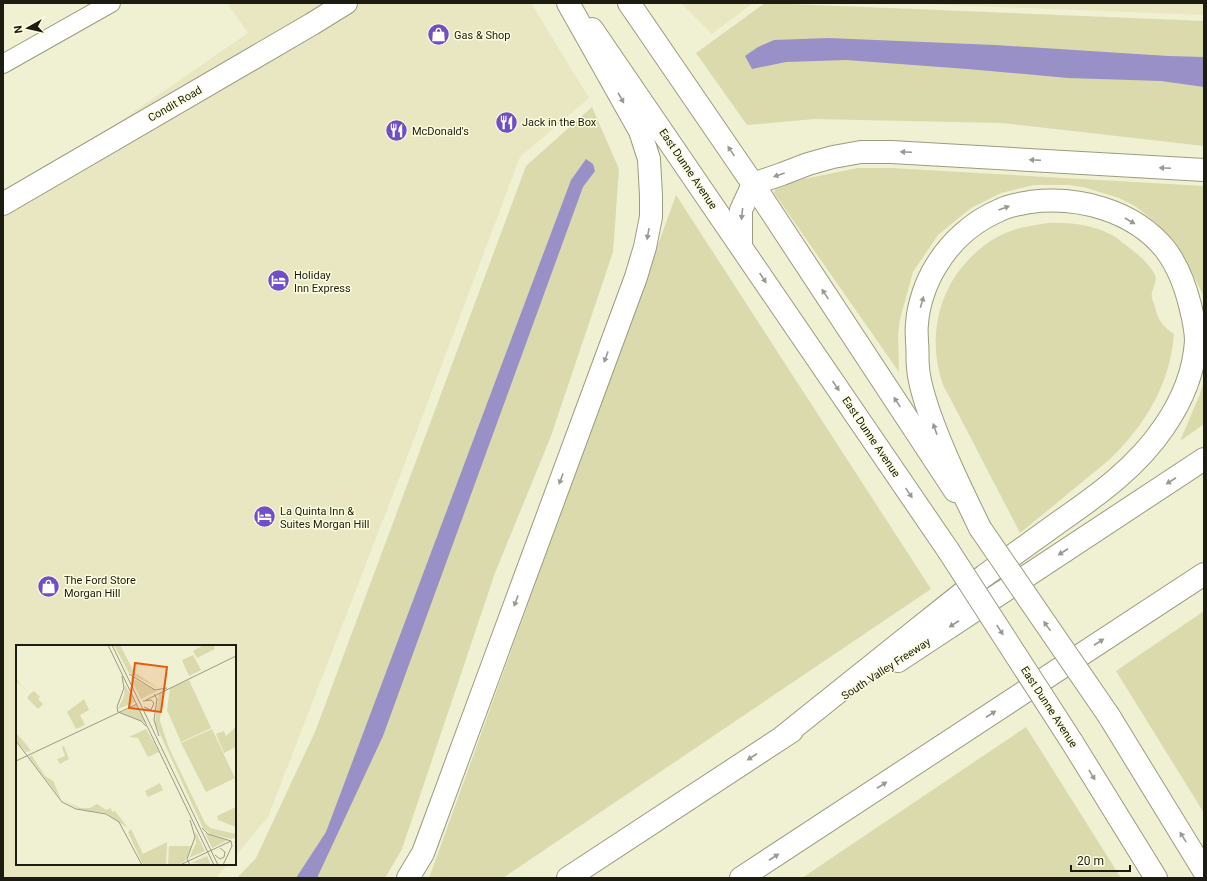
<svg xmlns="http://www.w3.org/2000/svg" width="1207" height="881" viewBox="0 0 1207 881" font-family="Roboto,sans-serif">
<rect width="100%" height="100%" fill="#f0f0d2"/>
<!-- built -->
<path fill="#e8e7c1" d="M227 3H531L589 98 520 157 400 476 268 817 235 856V646H17V864H228L216 878H3V202L248 33Z
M681 3H753L712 34Z
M901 3H1204V15Z"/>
<!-- green -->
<path fill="#dadaad" d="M765 3 1204 21V146L1002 123 814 119 747 125 696 53Z
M592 107 619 169 613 252 551 436 495 573 402 849 385 878H237L256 858 315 732 526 166Z
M858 168H891L1204 186V297L1184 256 1175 242 1155 222 1135 206 1119 198 1103 193 1083 187 1069 185H1034L1001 193 971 208 938 235 913 272 900 319 898 334 899 372 774 193 775 190 777 187 804 179Z
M676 195 931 589 503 878H429Z
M1049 223C1070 222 1093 225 1112 235 1119 239 1125 245 1132 250 1140 256 1150 265 1155 275 1158 283 1150 291 1152 299 1154 303 1155 307 1156 311 1159 322 1165 328 1174 334 1170 385 1145 425 1109 460L1020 533C1005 503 989 474 974 444 967 431 960 417 953 404 950 397 946 391 943 385 929 345 935 300 962 267 989 236 1009 228 1049 223Z
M1204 380V424L1180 441 1200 394Z
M1204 611V813L1116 671Z
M1026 727 1121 878H802Z"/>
<!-- water -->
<path fill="#9990c7" d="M828 38 995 45 1168 56 1204 57V87L1161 81 1068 78 967 69 846 60 786 62 752 69 745 56 758 47 774 40Z
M586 159 593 164 595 171 583 187 383 736 317 878H296L326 832 571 180Z"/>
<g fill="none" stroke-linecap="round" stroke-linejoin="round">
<defs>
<path id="minor" d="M3 64 111 3"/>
<path id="tertiary" d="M3 204 312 24 346 3"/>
<path id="secondary" d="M629 3 753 184 955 491
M592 29 948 550
M1109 716 1204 871
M1072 742 1156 878"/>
<path id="motorway" d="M741 246V210L753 184 782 174 808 164 833 157 861 152H891L1204 170
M898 661 1204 459
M781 738C826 702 871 666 916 630 939 612 961 594 984 576 1009 558 1034 540 1059 522 1098 495 1137 467 1164 427 1182 401 1194 373 1196 341 1196 330 1193 317 1190 305 1185 285 1178 266 1165 249 1133 210 1078 196 1030 202 1020 204 1010 205 1000 210 974 221 951 241 936 266 926 282 918 305 917 324 916 330 917 336 917 342 918 351 917 359 918 367 919 384 925 400 930 415 944 454 962 491 980 528
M408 878 423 853 636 277 645 247 651 217V196L649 159 640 131 568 3
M568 878 792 731
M741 878 1204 574"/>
</defs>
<!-- minor casing -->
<use href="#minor" stroke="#9c9b7f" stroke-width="20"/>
<!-- tertiary casing -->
<use href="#tertiary" stroke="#9c9b7f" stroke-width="24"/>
<!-- secondary casing -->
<use href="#secondary" stroke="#9c9b7f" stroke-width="24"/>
<!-- motorway casing -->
<use href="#motorway" stroke="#9c9b7f" stroke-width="24"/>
<!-- minor -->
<use href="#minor" stroke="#fff" stroke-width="18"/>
<!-- tertiary -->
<use href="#tertiary" stroke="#fff" stroke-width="22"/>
<!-- secondary -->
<use href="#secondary" stroke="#fff" stroke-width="22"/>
<!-- motorway -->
<use href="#motorway" stroke="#fff" stroke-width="22"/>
<defs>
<path id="secondary-bridge" d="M980 528 1109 716
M948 550 1072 742"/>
</defs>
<!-- secondary-bridge casing -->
<use href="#secondary-bridge" stroke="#9c9b7f" stroke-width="24" stroke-linecap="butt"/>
<!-- secondary-bridge -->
<use href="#secondary-bridge" stroke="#fff" stroke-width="22"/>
</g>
<!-- one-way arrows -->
<defs><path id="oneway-solid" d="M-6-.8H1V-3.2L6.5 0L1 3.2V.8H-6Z"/></defs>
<g fill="#999994">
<use href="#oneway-solid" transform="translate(621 98) rotate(61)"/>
<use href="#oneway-solid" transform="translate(731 151) rotate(-124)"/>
<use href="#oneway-solid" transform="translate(906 152) rotate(-177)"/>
<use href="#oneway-solid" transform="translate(1035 160) rotate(-177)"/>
<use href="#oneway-solid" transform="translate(1165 168) rotate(-177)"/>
<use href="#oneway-solid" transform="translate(779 175) rotate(161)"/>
<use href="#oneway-solid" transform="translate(1004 208) rotate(-20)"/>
<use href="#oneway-solid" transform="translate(742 214) rotate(96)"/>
<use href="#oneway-solid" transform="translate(1130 221) rotate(30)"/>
<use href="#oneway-solid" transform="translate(648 234) rotate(100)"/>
<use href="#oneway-solid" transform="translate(763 278) rotate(56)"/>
<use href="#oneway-solid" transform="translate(825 294) rotate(-123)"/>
<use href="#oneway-solid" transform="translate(922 302) rotate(-74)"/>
<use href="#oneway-solid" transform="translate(606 357) rotate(110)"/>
<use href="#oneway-solid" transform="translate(836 386) rotate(56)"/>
<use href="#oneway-solid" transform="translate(897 402) rotate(-123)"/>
<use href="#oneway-solid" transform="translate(935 429) rotate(-109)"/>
<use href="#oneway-solid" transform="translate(561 479) rotate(110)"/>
<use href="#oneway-solid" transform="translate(1171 481) rotate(147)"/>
<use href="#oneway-solid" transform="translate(909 493) rotate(56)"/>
<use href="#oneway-solid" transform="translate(1063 552) rotate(147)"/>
<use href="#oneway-solid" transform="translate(516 601) rotate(110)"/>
<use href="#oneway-solid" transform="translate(954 624) rotate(147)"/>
<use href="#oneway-solid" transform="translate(1047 626) rotate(-125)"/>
<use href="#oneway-solid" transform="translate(1000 630) rotate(57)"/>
<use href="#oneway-solid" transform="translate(1099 642) rotate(-33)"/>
<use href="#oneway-solid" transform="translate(991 714) rotate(-33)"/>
<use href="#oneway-solid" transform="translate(752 757) rotate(147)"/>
<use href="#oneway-solid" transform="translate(1092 775) rotate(58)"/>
<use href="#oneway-solid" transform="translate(882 785) rotate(-33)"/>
<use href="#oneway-solid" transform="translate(1183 837) rotate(-122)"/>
<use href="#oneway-solid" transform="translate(774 857) rotate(-33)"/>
</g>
<!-- icons -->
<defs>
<symbol id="shop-disc" viewBox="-11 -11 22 22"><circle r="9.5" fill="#704ec7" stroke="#fdfddf"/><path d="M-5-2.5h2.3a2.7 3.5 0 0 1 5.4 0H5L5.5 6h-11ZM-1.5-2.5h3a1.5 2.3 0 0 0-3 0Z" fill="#fff"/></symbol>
<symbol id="restaurant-disc" viewBox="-11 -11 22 22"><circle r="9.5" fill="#704ec7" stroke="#fdfddf"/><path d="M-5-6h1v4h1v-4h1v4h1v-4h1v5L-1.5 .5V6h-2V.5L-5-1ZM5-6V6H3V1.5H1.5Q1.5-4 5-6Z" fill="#fff"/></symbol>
<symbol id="hotel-disc" viewBox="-11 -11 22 22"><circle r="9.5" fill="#704ec7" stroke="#fdfddf"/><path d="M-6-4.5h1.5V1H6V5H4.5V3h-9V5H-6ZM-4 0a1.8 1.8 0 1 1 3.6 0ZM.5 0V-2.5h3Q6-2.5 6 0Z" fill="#fff"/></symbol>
</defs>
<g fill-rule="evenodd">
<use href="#shop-disc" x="426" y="22" width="25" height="25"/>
<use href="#restaurant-disc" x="494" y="110" width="25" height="25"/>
<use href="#restaurant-disc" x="384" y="118" width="25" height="25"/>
<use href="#hotel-disc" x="266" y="268" width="25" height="25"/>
<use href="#hotel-disc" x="252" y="504" width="25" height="25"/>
<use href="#shop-disc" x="36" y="574" width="25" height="25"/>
</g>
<g text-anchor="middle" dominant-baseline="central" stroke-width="3" stroke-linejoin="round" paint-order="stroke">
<!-- poi labels -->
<g font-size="11" fill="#1c1c11" stroke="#fdfddf" text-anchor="start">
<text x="454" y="35">Gas &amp; Shop</text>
<text x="522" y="122">Jack in the Box</text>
<text x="412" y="131">McDonald's</text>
<text x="294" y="275">Holiday<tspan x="294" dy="13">Inn Express</tspan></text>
<text x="280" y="511">La Quinta Inn &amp;<tspan x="280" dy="13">Suites Morgan Hill</tspan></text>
<text x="64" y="580">The Ford Store<tspan x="64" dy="13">Morgan Hill</tspan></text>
</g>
<!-- street labels -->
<g font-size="11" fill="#1c1c11" stroke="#fdfddf">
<text transform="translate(175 104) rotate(-30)">Condit Road</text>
<text transform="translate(688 169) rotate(56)">East Dunne Avenue</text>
<text transform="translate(871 437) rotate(56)">East Dunne Avenue</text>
<text transform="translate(886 669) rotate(-33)">South Valley Freeway</text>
<text transform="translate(1049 707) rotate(57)">East Dunne Avenue</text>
</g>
</g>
<!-- overview -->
<g transform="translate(16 645)">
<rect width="220" height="220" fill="#f0f0d2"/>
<path d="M98 0H104L118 27 144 44 113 28ZM188 0H197L199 4 181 13 177 6ZM177 10 185 25 173 31 166 15ZM114 32 141 46 125 54ZM0 34 14 49 18 46 24 52 22 54 27 59 22 64 11 53 14 49 2 37 0 38ZM173 35 195 83 165 97 151 65 154 43ZM109 40 119 57 102 64 108 51ZM146 48 144 76 153 103 189 178 194 183 220 189V192L215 194 195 189 187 183 139 78 143 49ZM68 54 73 65 64 70 69 80 60 84 51 67ZM121 60 130 78 104 68ZM220 82V102L208 108 200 89 208 86 210 91ZM130 84 143 107 132 112 122 93 113 92ZM196 84 219 133 190 147 165 98ZM0 88 10 99 15 106 10 107 0 96ZM48 101 53 114 44 119 41 114 49 111 46 102ZM22 107 16 111 29 131 37 136 45 154 13 112ZM144 138 147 145 132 152 129 146ZM46 155 64 163H74L81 159 90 165 95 163 96 167 99 166 112 183 90 168 65 165ZM220 162V182L202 175 201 171ZM115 184 127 209 151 197 150 220H127L112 187ZM179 186 189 206 173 213 180 198ZM189 188 212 195 196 203ZM153 201H176L169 216 162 220H152ZM191 211 195 220 175 218Z" fill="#dadaad"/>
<path fill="none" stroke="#9b9b85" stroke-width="1" d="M92 0 198 220M96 0 202 220M113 29 139 45 151 43M106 31 108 43 101 62 102 67 125 76 130 81M138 49 141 54 138 75 143 91M130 55 220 11M127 56 135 55 138 58 135 65 128 62M0 96 46 157 60 164 90 169 103 177 126 220M0 116 121 59M174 175 179 192 171 214 174 220M186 183 192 189 215 196 216 201 207 220M199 210 204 214 208 212 209 207 204 203M164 220 215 196"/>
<path fill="#e8590c" fill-opacity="0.15" stroke="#e8590c" stroke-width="2" d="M119 18 151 22 145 67 113 63Z"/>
<rect width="220" height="220" fill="none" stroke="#1c1c11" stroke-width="2"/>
</g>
<!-- border -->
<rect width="1207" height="881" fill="none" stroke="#1c1c11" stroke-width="8"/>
<!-- north arrow -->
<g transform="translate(28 28) rotate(262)" stroke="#fdfddf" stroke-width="3" paint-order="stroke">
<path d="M0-3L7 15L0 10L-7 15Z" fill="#1c1c11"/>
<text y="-6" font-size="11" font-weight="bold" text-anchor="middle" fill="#1c1c11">N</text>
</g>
<!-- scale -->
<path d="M1071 865v6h59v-6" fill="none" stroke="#1c1c11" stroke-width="2"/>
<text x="1077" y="865" font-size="12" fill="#1c1c11" stroke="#fdfddf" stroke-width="3" paint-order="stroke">20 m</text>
</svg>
